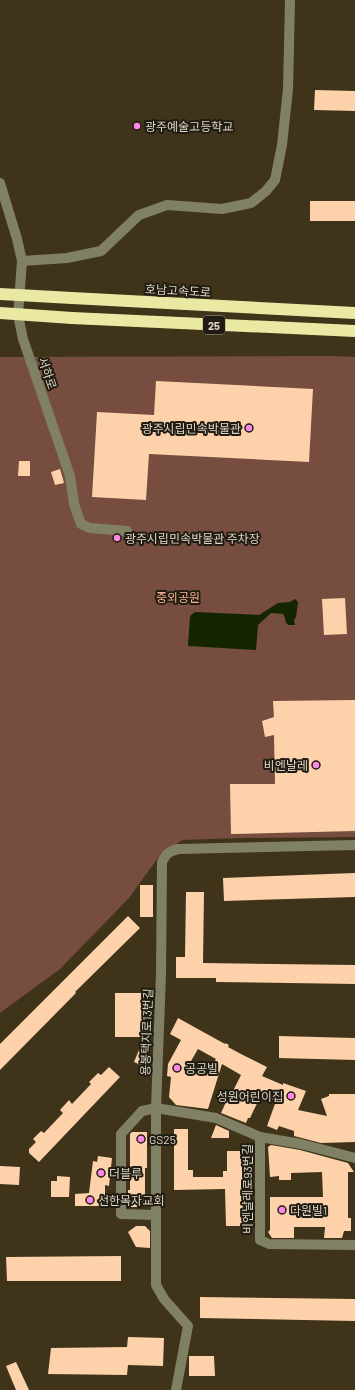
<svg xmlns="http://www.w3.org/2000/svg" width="355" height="1390" viewBox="0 0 355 1390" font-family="Barlow,'Noto Sans KR',sans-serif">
<rect width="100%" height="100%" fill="#3f331a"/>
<!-- green -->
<path fill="#764d3e" d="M333 356 355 357V837L241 838 182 840 160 855 129 898 60 969 0 1013V357Z"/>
<!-- water -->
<path fill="#142500" d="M295 599 298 602 296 617 294 620 295 625H288C284 621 286 618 283 614L271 613 258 625 256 650 188 646 190 616 195 612 259 615 278 603 290 602Z"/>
<!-- building -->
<path fill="#fdd2ab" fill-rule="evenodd" d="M315 90 355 91V111L314 110Z
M310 201H355V221H310Z
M156 381 313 389 309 462 149 454 146 500 92 497 97 412 154 415Z
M19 461H30V476H18Z
M60 469 64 483 55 485 51 472Z
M345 598 347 634 324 635 322 599Z
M355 700V831L231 834 230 784H275L274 735 265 737 262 721 274 717 273 701Z
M355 873V897L224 901 223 878Z
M140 885H153V917H140Z
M186 892H204L203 963 355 965V984L216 982V978H176V957H185Z
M128 916 140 928 75 992 76 993 0 1070V1044Z
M115 993H142V1023H148V1037H115Z
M178 1018 225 1044V1043L229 1045 228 1047 241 1054 267 1067 262 1076 283 1085V1083L306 1091 298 1110 327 1116 321 1099 329 1096V1094H355V1142L321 1143 294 1136V1131L279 1126 277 1130 267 1126 276 1101 261 1095 250 1118H248L246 1123 221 1113 229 1095H231L241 1075 222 1064 208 1109 176 1105 169 1097 171 1077 167 1076 168 1064 181 1040 170 1034ZM198 1049 216 1059 206 1076 187 1068Z
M279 1036 355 1038V1060L279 1058Z
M139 1050 150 1055 145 1067 134 1062Z
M109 1067 120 1077 39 1162 29 1153V1149L36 1142 33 1139 41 1131 44 1133 63 1113 60 1110 69 1100 72 1104 91 1084 89 1082 98 1073 101 1075Z
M216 1125 229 1131V1138H211Z
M174 1129H188V1170H193V1177H223V1171H227V1151H242L243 1226H226L225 1189 174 1190Z
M132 1132H147V1168H145V1201L138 1207H128V1190H130V1134Z
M271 1145 300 1150 348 1163 354 1172H348V1218H351V1231H344L342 1238H324L325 1227H294V1238H272L268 1232 270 1230V1197H323L322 1172 291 1173V1180H279V1176L270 1177 268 1147Z
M98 1156 112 1158 109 1186 105 1185V1206H75V1194L89 1193 93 1161 97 1162Z
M0 1166 20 1167 19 1185 0 1184Z
M57 1176 70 1177 69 1197H51V1181H57Z
M136 1226H145L150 1231V1248L136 1247 128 1232Z
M121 1256V1281H7L6 1257Z
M200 1297 355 1299V1321L200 1318Z
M128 1337 164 1338 163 1366 128 1365 127 1375 48 1374 51 1348 127 1347Z
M189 1356H214L215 1376H189Z
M16 1362 29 1390H16L6 1366Z"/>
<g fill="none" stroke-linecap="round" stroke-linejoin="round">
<!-- minor -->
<path stroke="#808065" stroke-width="10" d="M0 183 17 239 22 261 18 315 23 339 70 476 74 504 81 524 90 528 127 531
M22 261 67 258 101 251 139 215 167 205 222 209 251 203 266 191 275 180 282 145 288 89 290 0
M260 1137V1240L269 1244 355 1245
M156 1215 121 1214V1134L142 1111 156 1108 216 1118 260 1137 301 1144 355 1158
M176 1390 188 1326 164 1299 156 1285V1108L161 974 162 862C166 854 169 851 178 849L355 845"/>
<!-- highway -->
<path stroke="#e9e9a4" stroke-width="12" d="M72 298 355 313
M72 318 355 331"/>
<!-- highway-bridge -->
<path stroke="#e9e9a4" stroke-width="12" d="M0 294 72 298
M0 313 72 318"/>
</g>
<!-- markers -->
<g fill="#fb87e6" stroke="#211c11" stroke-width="1.5">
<circle cx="137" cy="126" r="4"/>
<circle cx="249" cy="428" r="4"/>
<circle cx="117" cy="538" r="4"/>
<circle cx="316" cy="765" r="4"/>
<circle cx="177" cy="1068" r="4"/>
<circle cx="291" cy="1096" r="4"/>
<circle cx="141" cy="1139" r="4"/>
<circle cx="101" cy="1173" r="4"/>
<circle cx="90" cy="1200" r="4"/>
<circle cx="282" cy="1210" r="4"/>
</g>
<g text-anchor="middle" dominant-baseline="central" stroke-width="4" stroke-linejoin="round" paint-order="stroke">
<!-- shield labels -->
<rect fill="#211c11" stroke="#a59e90" stroke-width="1" x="203" y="316" width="22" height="18" rx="3"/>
<g font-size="11" font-weight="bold" fill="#ddd6c7">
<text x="214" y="325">25</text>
</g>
<!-- poi labels -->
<g font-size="12" fill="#ddd6c7" stroke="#211c11" text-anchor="start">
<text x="145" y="126">광주예술고등학교</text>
<text x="241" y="428" text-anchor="end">광주시립민속박물관</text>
<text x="125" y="538">광주시립민속박물관 주차장</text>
<text x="308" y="765" text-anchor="end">비엔날레</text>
<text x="185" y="1068">공공빌</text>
<text x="283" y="1096" text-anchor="end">성원어린이집</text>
<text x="149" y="1139">GS25</text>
<text x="109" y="1173">더블루</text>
<text x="98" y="1200">선한목자교회</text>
<text x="290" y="1210">다원빌1</text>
</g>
<!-- street labels -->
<g font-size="12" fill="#ddd6c7" stroke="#211c11">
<text transform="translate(178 290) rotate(3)">호남고속도로</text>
<text transform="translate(48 373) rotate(71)">서하로</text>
<text transform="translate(146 1032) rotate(-88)">용봉택지로13번길</text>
<text transform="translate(247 1189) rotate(-90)">비엔날레로93번길</text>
</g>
<!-- park labels -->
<g font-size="12" fill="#f8ae93" stroke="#211c11">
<text x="178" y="597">중외공원</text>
</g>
</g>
</svg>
